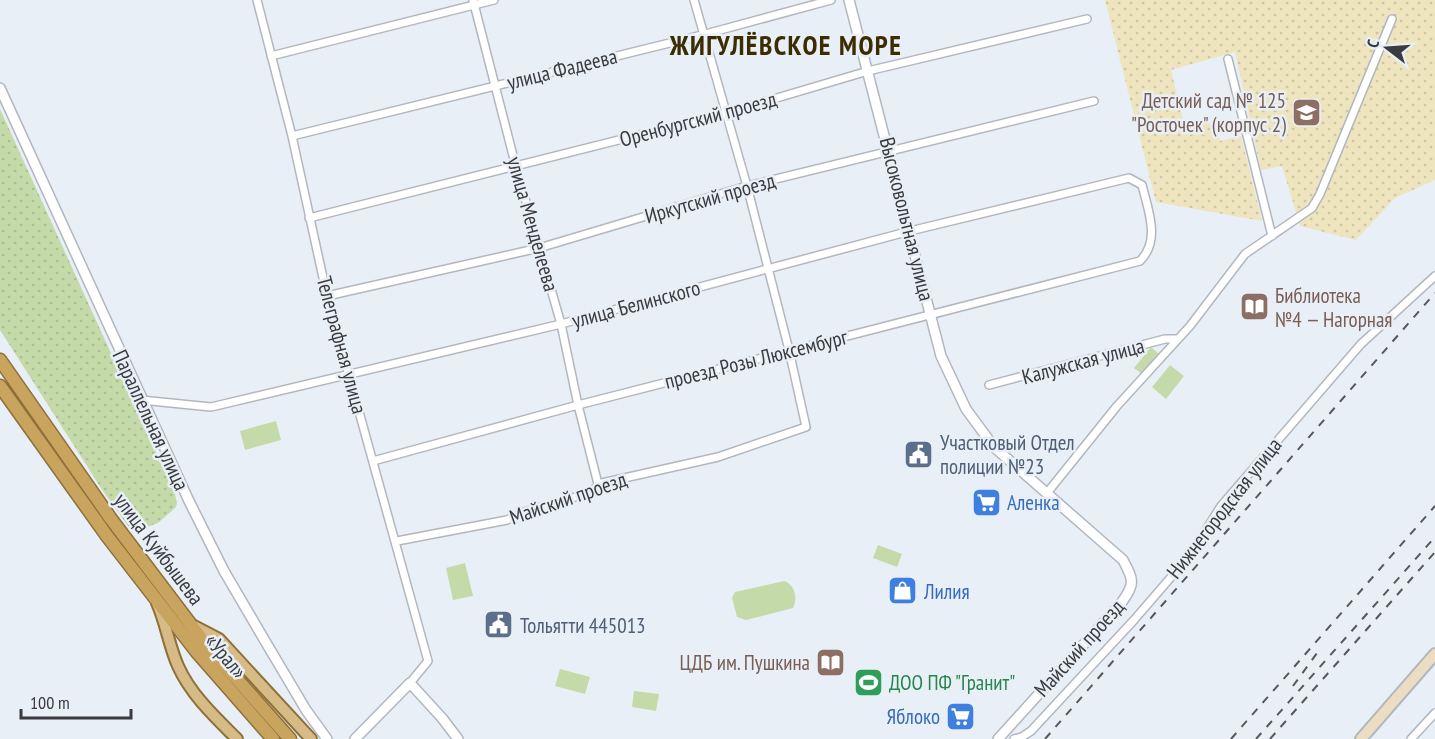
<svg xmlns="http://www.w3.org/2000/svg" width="1435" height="739" viewBox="0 0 1435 739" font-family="'PT Sans Narrow',sans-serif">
<defs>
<pattern id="grass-dots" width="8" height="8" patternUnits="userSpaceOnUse" patternTransform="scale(1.5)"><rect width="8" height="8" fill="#c4dba9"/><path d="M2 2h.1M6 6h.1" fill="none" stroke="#a9bd92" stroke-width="1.8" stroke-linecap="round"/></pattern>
<pattern id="sand-dots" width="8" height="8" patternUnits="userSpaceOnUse" patternTransform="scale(1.5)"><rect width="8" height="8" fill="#eee5bf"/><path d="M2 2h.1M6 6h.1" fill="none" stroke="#cdc5a5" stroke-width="1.8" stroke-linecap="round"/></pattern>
</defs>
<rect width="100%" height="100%" fill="#e9eff7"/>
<!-- grass -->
<path fill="url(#grass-dots)" d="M0 109 175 494 177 504 175 508 158 523 144 528 128 526 101 488 0 330Z"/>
<!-- sand -->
<path fill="url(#sand-dots)" d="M1105 0H1435V180L1395 198 1356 240 1300 226 1282 166 1261 170 1235 52 1171 70 1185 128 1215 122 1220 141 1241 136 1262 221 1156 202Z"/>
<!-- garden -->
<path fill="#c4dba9" d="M1151 347 1160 355 1143 375 1134 368Z
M1170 365 1184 376 1166 399 1152 387Z
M276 421 281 440 245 450 240 431Z
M878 545 902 554 897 567 873 558Z
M465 563 473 596 453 600 446 568Z
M784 581C795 584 798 599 793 608L746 620 737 617 732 598 735 592Z
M560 669 590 677 585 694 555 686Z
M634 691 659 694 656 711 632 707Z"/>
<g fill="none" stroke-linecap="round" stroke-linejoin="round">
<defs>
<path id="minor" d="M257 0 292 136 327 296 428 661 410 683
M473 0 516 167 561 324 578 405 598 484
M271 56 494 0
M1228 59 1272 236
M292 136 702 35 831 0
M309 218 726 113 868 71 1087 19
M327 296 539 248 747 186 1094 101
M989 385 1165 339H1178
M141 400 211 407 561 324 910 231 1129 178 1142 185C1148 210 1161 240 1140 261L578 405 373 461
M1047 493 1117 406 1190 326 1245 254 1312 208 1320 194 1392 19
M397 541 507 520 524 512 589 493 602 483 718 457 806 427 789 350 747 186 694 0
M1014 739 1022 737 1031 731 1134 620 1191 554 1221 506 1361 344 1435 276
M1411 739 1435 713"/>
<path id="tertiary" d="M849 0 941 356 966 409 994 447 1123 560C1134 581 1135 583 1122 602L998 739
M0 88 189 501 224 571 265 641 306 710 327 739
M355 739 410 683 442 718 458 739"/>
<path id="secondary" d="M1361 739 1435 654"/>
<path id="primary" d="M157 603C166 623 169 646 178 666 191 695 215 717 237 739
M192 625 219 639 311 739"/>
<path id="trunk" d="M0 360 111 519 204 642 290 739
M0 386 107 536 196 651 273 739"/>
</defs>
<!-- minor casing -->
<use href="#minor" stroke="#b2b7bf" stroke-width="10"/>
<!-- tertiary casing -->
<use href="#tertiary" stroke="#b2b7bf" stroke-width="12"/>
<!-- secondary casing -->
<use href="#secondary" stroke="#b2b7bf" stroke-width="14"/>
<!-- primary casing -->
<use href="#primary" stroke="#8e7038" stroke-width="14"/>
<!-- trunk casing -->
<use href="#trunk" stroke="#8e7038" stroke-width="15"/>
<!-- minor -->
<use href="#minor" stroke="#fff" stroke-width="7"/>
<!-- tertiary -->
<use href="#tertiary" stroke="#fff" stroke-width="9"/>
<!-- secondary -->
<use href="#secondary" stroke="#ebddc2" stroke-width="10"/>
<!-- primary -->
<use href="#primary" stroke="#d6bb86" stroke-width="10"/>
<!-- trunk -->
<use href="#trunk" stroke="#c8a45e" stroke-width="12"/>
<!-- rail -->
<path stroke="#56585c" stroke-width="2" stroke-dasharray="8 8" stroke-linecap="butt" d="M1293 686 1320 649
M1045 739 1435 293
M1231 739 1435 506
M1256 739 1435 537
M1270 739 1435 552"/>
</g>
<!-- icons -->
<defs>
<symbol id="school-square" viewBox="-11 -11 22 22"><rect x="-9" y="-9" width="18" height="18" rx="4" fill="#8d6e63" stroke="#e9eff7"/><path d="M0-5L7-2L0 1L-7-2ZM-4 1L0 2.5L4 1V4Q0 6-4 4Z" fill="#fff"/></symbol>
<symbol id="library-square" viewBox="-11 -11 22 22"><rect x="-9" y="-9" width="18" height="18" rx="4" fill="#8d6e63" stroke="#e9eff7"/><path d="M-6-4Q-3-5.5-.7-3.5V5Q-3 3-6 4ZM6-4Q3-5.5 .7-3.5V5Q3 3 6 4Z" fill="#fff"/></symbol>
<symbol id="civic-square" viewBox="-11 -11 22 22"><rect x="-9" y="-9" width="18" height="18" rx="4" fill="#5c6f8a" stroke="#e9eff7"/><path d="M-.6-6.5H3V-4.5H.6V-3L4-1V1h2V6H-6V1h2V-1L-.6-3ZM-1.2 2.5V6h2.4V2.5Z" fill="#fff"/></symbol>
<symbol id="supermarket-square" viewBox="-11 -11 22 22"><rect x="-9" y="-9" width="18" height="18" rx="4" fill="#3f7fe0" stroke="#e9eff7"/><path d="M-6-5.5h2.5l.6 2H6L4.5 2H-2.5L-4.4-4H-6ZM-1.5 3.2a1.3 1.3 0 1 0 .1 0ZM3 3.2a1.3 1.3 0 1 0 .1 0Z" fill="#fff"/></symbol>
<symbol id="shop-square" viewBox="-11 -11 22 22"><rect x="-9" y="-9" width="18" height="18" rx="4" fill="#3f7fe0" stroke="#e9eff7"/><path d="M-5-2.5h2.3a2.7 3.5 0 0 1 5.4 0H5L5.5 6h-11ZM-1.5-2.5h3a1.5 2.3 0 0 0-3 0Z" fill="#fff"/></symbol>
<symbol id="stadium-square" viewBox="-11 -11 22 22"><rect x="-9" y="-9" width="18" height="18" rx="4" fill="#2e9e5b" stroke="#e9eff7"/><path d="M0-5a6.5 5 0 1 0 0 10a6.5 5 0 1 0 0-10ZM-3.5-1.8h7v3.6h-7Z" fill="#fff"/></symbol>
</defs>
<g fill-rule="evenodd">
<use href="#school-square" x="1290" y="96" width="33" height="33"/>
<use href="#library-square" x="1238" y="290" width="33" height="33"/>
<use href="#civic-square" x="902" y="438" width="33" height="33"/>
<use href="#supermarket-square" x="970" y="486" width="33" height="33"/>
<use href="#shop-square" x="886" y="574" width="33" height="33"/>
<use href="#civic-square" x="482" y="608" width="33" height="33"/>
<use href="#library-square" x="814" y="646" width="33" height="33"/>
<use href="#stadium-square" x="852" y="666" width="33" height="33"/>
<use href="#supermarket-square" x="944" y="700" width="33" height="33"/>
</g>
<g text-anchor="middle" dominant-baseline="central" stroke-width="5" stroke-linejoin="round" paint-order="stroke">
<!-- street labels -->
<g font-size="21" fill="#393b3e" stroke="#e9eff7">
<text transform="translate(562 69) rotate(-14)">улица Фадеева</text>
<text transform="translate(698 119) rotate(-15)">Оренбургский проезд</text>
<text transform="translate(710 198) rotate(-16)">Иркутский проезд</text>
<text transform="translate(907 219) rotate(76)">Высоковольтная улица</text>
<text transform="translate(533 224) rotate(74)">улица Менделеева</text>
<text transform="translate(636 304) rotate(-15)">улица Белинского</text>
<text transform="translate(342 345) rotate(75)">Телеграфная улица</text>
<text transform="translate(756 359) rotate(-14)">проезд Розы Люксембург</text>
<text transform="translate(1083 361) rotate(-15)">Калужская улица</text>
<text transform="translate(151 420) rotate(65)">Параллельная улица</text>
<text transform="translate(568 498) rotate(-19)">Майский проезд</text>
<text transform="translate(1224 508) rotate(-52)">Нижнегородская улица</text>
<text transform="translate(159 549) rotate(53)">улица Куйбышева</text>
<text transform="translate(1079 648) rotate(-48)">Майский проезд</text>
<text transform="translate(226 656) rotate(50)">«Урал»</text>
</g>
<!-- education labels -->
<g font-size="21" fill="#785e54" stroke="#e9eff7" text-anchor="end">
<text x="1286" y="100">Детский сад № 125<tspan x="1286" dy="24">"Росточек" (корпус 2)</tspan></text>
<text x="1275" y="295" text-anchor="start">Библиотека<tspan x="1275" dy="24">№4 — Нагорная</tspan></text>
<text x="810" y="662">ЦДБ им. Пушкина</text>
</g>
<!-- service labels -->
<g font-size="21" fill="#4e5e75" stroke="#e9eff7" text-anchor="start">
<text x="940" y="442">Участковый Отдел<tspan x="940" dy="24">полиции №23</tspan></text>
<text x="520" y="625">Тольятти 445013</text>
</g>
<!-- shop labels -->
<g font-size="21" fill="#366cbe" stroke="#e9eff7" text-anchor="start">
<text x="1007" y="502">Аленка</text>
<text x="924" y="591">Лилия</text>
<text x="940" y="716" text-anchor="end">Яблоко</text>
</g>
<!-- leisure labels -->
<g font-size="21" fill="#27864d" stroke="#e9eff7" text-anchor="start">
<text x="889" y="682">ДОО ПФ "Гранит"</text>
</g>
<!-- district labels -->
<g font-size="27" font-weight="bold" letter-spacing="1.5" fill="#3b2c02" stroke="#e9eff7">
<text x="786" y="45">ЖИГУЛЁВСКОЕ МОРЕ</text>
</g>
</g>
<!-- north arrow -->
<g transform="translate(1387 48) rotate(287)" stroke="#e9eff7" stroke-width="4.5" paint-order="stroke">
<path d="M0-4.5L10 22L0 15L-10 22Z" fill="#393b3e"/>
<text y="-9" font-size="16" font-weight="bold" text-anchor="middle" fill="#393b3e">С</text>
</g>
<!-- scale -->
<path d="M21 709v9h110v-9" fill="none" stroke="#393b3e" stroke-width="3"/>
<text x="30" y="709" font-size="18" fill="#393b3e" stroke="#e9eff7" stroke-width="4.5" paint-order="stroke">100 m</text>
</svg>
